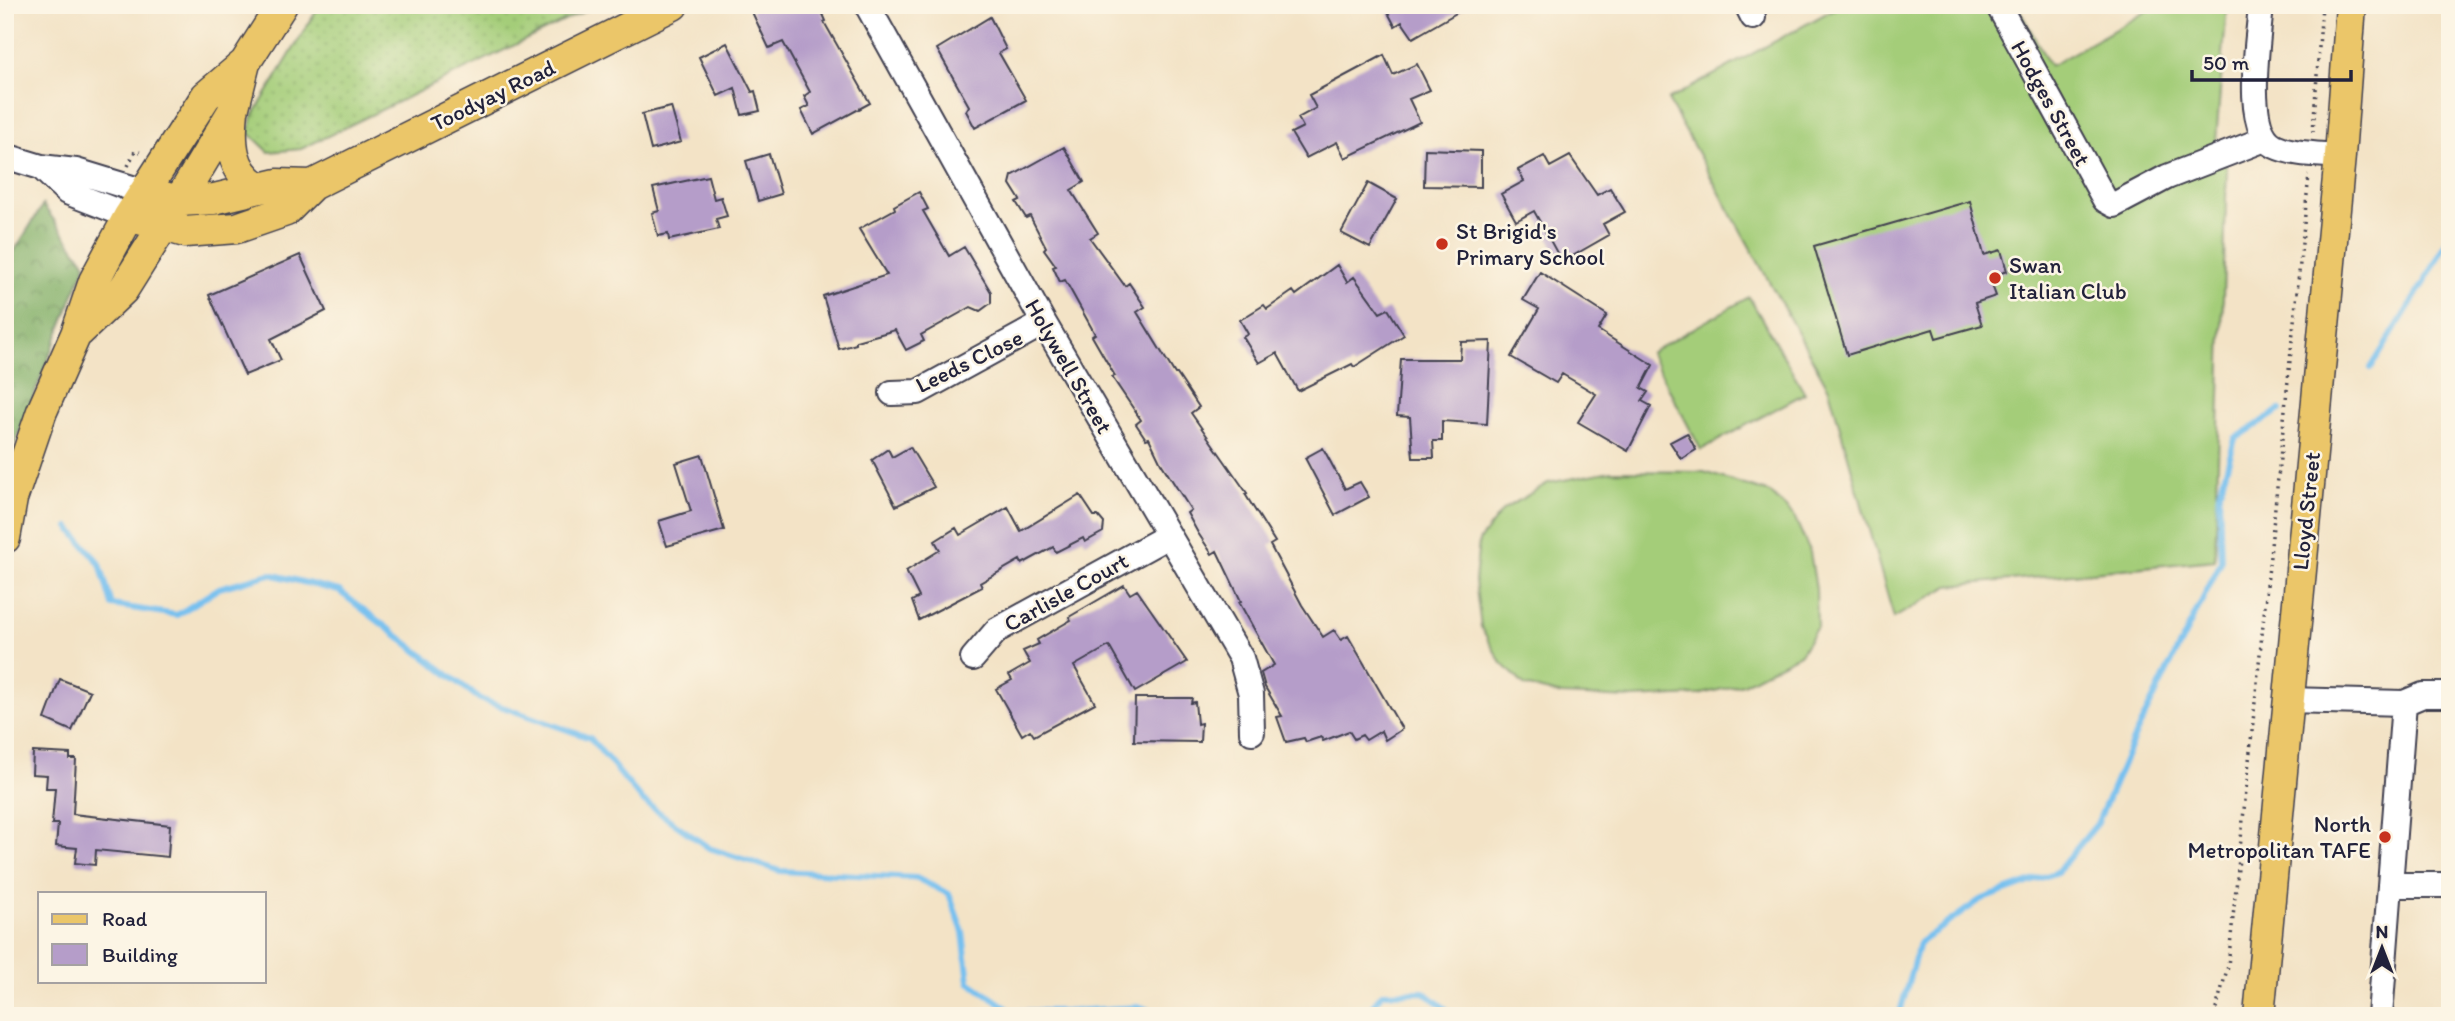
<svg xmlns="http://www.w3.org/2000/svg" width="2455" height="1021" viewBox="0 0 2455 1021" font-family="Itim,sans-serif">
<defs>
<pattern id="grass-dots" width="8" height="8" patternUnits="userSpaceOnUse" patternTransform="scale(1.75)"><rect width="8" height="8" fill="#a4cd79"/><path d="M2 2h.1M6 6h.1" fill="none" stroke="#8db06a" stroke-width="1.8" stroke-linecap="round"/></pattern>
<pattern id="forest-crowns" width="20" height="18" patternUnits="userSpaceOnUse" patternTransform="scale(1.75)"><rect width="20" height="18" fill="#83b069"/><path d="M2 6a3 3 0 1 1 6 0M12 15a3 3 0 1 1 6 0" fill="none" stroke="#6b8f58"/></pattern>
</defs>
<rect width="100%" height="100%" fill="#fcf5e5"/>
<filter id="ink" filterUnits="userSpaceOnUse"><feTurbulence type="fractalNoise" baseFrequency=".0143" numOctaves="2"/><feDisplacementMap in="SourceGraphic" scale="14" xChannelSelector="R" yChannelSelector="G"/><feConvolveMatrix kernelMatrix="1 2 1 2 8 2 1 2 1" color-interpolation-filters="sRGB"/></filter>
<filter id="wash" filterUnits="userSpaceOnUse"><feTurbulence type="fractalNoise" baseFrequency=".00686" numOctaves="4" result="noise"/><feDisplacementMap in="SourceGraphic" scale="28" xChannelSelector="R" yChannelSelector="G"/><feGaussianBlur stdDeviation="1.57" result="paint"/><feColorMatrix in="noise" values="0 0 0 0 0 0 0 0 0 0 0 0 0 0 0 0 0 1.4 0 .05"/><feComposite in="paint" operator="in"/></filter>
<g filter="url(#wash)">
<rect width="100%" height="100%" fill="#f3e3c6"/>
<!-- grass -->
<path fill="url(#grass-dots)" stroke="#63785a" stroke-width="2" d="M320 5H597L301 149 269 152 249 133 253 116Z"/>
<!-- forest -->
<path fill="url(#forest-crowns)" stroke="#526952" stroke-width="2" d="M43 205 86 264 5 468V266Z"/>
<!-- garden -->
<path fill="#a4cd79" stroke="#63785a" stroke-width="2" d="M1841 5H2017L2050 66 2158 5H2227L2216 141 2227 167 2215 560 1949 586 1894 618 1829 389 1668 100Z
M1749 297 1805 393 1701 450 1650 353Z
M1611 471 1704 472 1770 493 1794 516 1810 552 1816 589 1817 627 1800 654 1743 684 1698 695 1632 698 1562 695 1525 686 1500 661 1481 627 1475 581 1479 541 1503 510 1548 483Z"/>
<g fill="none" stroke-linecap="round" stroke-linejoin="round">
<!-- stream -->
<path stroke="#76c0ef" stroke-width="6" d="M2371 368 2431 271 2450 234
M69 527 100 564 112 605 177 615 219 588 270 574 339 591 480 699 590 738 643 801 709 848 780 871 916 878 949 894 963 932 969 982 1011 1011H1071L1141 1007 1163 1016
M1363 1016 1383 993 1424 992 1455 1016
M1899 1016 1919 943 1980 900 2057 872 2097 824 2134 738 2221 562 2219 495 2235 439 2280 410"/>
</g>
<g id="blocks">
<!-- building -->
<path fill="#b59dc9" d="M761 5H819L826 21 824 22 870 103 813 134 801 110 809 106 804 96 810 92 783 42 769 48 751 10Z
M1384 5H1470L1413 38 1402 22 1395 26Z
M990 17 1006 49 999 53 1026 100 975 128 966 111 969 106 937 49Z
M727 43 752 92 755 91 760 111 742 115 735 88 718 96 699 57Z
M1384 55 1393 75 1417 64 1430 90 1409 99 1420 122 1345 158 1337 142 1306 158 1291 133 1303 127 1298 118 1316 108 1309 95Z
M671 107 681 142 651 150 642 114Z
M1064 147 1084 182 1071 190 1098 233 1090 238 1125 286 1129 283 1145 307 1137 312 1175 374H1177L1199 407 1191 413 1247 493 1245 494 1275 542 1270 545 1302 605 1323 637 1334 630 1341 640 1348 636 1402 729 1385 740 1381 731 1366 740 1362 735 1354 739 1349 731 1323 741 1321 737 1306 742 1304 738 1286 742 1277 717 1282 716 1265 687 1261 673 1274 665 1239 602 1241 601 1217 551 1212 554 1198 533 1187 513 1191 510 1161 463 1149 438 1146 439 1136 424 1141 420 1112 377 1115 376 1092 336 1095 334 1065 280 1060 282 1053 267 1056 266 1044 249 1046 247 1030 216 1026 218 1016 202 1020 200 1010 184 1012 176Z
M1425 149 1481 151V187L1424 186Z
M769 154 781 194 758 201 746 161Z
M1544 156 1550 167 1570 156 1597 195 1610 188 1625 212 1603 224 1609 235 1562 262 1534 211 1516 221 1501 194 1524 181 1518 170Z
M708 176 714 199 721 197 727 216 716 219 719 229 669 240 668 234 658 236 652 213 659 211 653 188Z
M1368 183 1397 199 1370 248 1341 233Z
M919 192 928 209 923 211 949 256 964 247 991 292V303L980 311 971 307 921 335 924 341 906 350 895 330 856 341V344L839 349 823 296 887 275 859 229 895 209 894 206Z
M1970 201 1984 255 2001 250 2007 271 1989 277 1996 296 1975 303 1982 325 1936 338 1933 329 1847 355 1814 246Z
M300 255 326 311 271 339 281 360 245 375 209 295Z
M1337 265 1347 282 1354 277 1380 313 1388 309 1404 335 1354 367 1352 364 1298 391 1277 353 1259 363 1243 337 1248 334 1240 320 1264 305 1267 309 1293 291 1296 295Z
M1540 272 1607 315 1598 330 1653 365 1641 388 1648 392 1642 401 1651 406 1628 451 1578 422 1596 394 1562 374 1556 383 1511 357 1539 309 1523 300Z
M1491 341 1487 424 1442 421V441H1433L1434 458H1413L1410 417 1397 416 1401 359H1460L1461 342Z
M1687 433 1696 450 1681 459 1670 442Z
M910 447 934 487 896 506 872 460 888 449 892 457Z
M1323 448 1345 489 1360 482 1369 497 1335 515 1305 458Z
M702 455 724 530 667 546 659 521 691 511 676 463Z
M1080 495 1094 516H1098L1104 523 1103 532 1085 542 1083 538 1056 552 1053 547 1022 564 1020 560 980 583 982 587 919 620 912 601 919 597 906 571 940 550 935 541 956 528 960 535 1008 507 1021 531Z
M1124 585 1130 594 1137 590 1187 662 1135 692 1109 646 1074 666 1095 703 1034 736 1030 730 1022 735 996 689 1012 680 1009 675 1030 663 1023 651 1039 644 1037 640 1071 620 1069 617Z
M60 679 90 691 72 731 45 719Z
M1135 698H1192L1191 703 1195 702 1197 724 1201 723 1200 742 1134 741Z
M33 752 70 754V759H76L73 814 170 825 168 857 96 850 95 865 75 863 77 848 56 846 58 824H52L55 788H46L47 775 32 774Z"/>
</g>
</g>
<g filter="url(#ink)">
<use href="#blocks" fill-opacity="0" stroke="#413f50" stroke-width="2"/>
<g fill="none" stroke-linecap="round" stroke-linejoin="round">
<defs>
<path id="minor" d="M867 5 1044 323 1241 658 1251 694 1252 732
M1747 5 1753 17
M1998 5 2105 200 2114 205 2167 177 2265 139
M2261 5C2259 37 2242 130 2275 146 2294 155 2320 154 2340 156
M5 156 41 167 76 171 145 192
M41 167 67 192 129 216
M892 393 918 392 1044 323
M973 658 997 630 1168 536
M2287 700 2404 703
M2390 885H2450
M2380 1016 2404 703 2423 695H2450"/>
<path id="major" d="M233 111C230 141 230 172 260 188
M164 197 179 201 214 199 277 184 312 185
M129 216 185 232 237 228 286 211 312 185 673 5
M79 332 123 290 179 201 233 111 245 63
M5 538 12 499 42 411 76 334 94 281 110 251 129 216 206 96 245 63 282 5
M2259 1016 2340 156 2351 5"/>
</defs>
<!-- minor casing -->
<use href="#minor" stroke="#413f50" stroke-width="28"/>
<!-- major casing -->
<use href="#major" stroke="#413f50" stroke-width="33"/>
<!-- path -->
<path stroke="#413f50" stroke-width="3.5" stroke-dasharray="2 5" stroke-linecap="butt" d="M2313 132 2322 5
M128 166 135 151 140 152
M2214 1016 2228 966 2309 175"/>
<!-- minor -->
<use href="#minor" stroke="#fff" stroke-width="24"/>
<!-- major -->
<use href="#major" stroke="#ebc669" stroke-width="30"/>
</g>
</g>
<!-- markers -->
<g fill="#c8321e" stroke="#fcf5e5" stroke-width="2.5">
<circle cx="1442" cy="244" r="7"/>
<circle cx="1995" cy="278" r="7"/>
<circle cx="2385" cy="837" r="7"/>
</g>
<g text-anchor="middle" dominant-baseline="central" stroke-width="5" stroke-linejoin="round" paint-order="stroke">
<!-- street labels -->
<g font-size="23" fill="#22223b" stroke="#fcf5e5">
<text transform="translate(493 95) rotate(-26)">Toodyay Road</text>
<text transform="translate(2051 103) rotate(61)">Hodges Street</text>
<text transform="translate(969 361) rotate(-26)">Leeds Close</text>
<text transform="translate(1069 366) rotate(60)">Holywell Street</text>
<text transform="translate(2306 511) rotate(-84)">Lloyd Street</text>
<text transform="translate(1066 592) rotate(-29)">Carlisle Court</text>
</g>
<!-- poi labels -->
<g font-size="23" fill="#22223b" stroke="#fcf5e5" text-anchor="start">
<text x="1456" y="231">St Brigid's<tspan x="1456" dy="26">Primary School</tspan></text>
<text x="2009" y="265">Swan<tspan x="2009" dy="26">Italian Club</tspan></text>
<text x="2371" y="824" text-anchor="end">North<tspan x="2371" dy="26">Metropolitan TAFE</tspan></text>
</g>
</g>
<!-- margin -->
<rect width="2455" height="1021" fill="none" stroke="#fcf5e5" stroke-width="28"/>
<!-- legend -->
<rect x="38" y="892" width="228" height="91" fill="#fcf5e5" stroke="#a5a1a1" stroke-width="2"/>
<rect x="52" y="914" width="35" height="10" fill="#ebc669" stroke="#a5a1a1" stroke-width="2"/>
<text x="102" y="926" font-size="21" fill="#22223b">Road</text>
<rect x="52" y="944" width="35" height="21" fill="#b59dc9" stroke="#a5a1a1" stroke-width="2"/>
<text x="102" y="962" font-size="21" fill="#22223b">Building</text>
<!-- north arrow -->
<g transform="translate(2382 948)" stroke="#fcf5e5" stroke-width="5" paint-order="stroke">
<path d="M0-5L12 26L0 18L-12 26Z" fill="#22223b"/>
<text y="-10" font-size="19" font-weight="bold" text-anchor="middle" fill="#22223b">N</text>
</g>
<!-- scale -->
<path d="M2192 70v10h159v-10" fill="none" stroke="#22223b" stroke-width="3.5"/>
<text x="2203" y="70" font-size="21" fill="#22223b" stroke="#fcf5e5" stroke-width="5" paint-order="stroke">50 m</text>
</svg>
